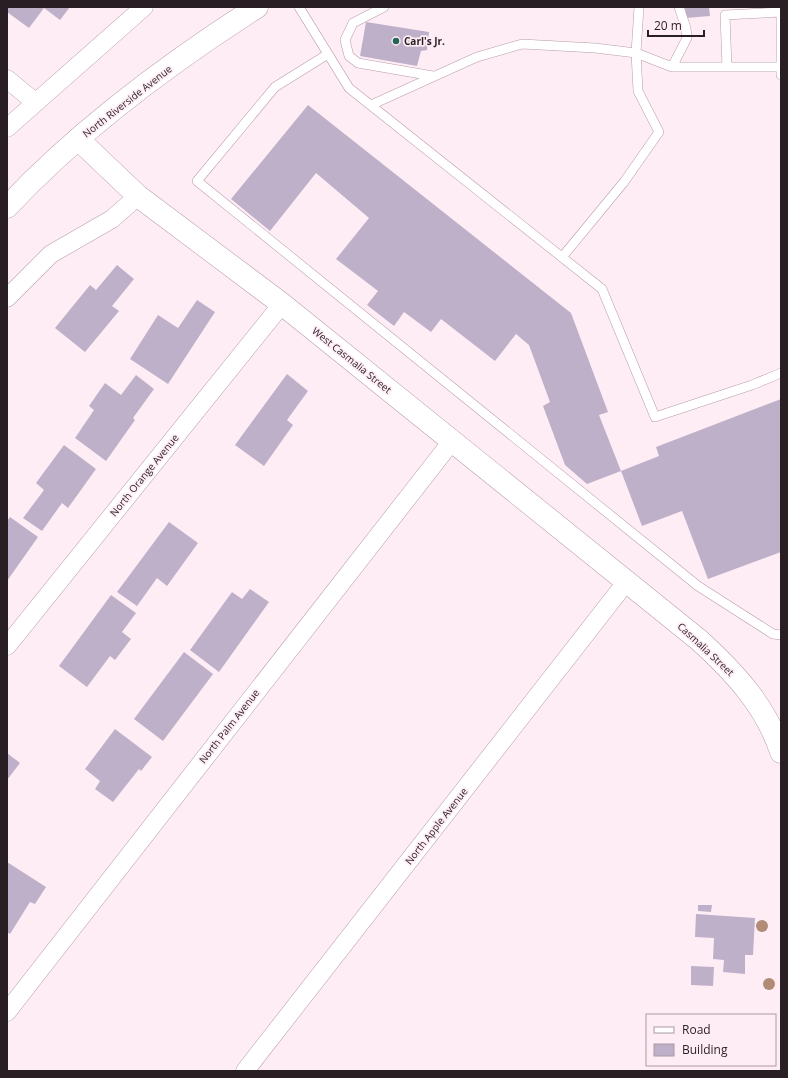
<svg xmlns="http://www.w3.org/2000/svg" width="788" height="1078" viewBox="0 0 788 1078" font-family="'Open Sans',sans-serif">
<rect width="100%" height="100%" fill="#ffedf6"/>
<!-- building -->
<path fill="#beb0c8" d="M7 7H70L60 20 44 8 29 28 7 12Z
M685 7H709L710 16 686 18Z
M366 22 429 32 427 50 421 51 417 66 360 56Z
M308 105 571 313 608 412 599 415 621 471 587 484 565 465 543 406 550 402 529 345 516 334 495 361 441 319 431 332 404 312 394 326 367 305 378 291 336 259 369 218 316 173 270 231 231 199Z
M117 265 134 279 112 306 119 311 85 352 55 328 90 285 96 290Z
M197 300 215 312 168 384 130 359 158 315 178 328Z
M287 374 308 391 287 420 293 425 264 466 235 445Z
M136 375 154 389 133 418 135 420 106 461 75 438 94 410 89 406 105 383 121 395Z
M781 399V552L708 579 682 511 642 526 621 471 659 456 656 447Z
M64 445 96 469 68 508 62 503 42 531 23 518 44 490 36 483Z
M10 517 38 537 7 581V521Z
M169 522 198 543 167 586 157 578 137 606 117 592Z
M250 589 269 602 219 672 190 650 232 592 242 599Z
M111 595 136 613 122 632 131 639 115 660 110 656 87 687 59 666Z
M184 652 213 674 163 741 134 719Z
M115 729 152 757 141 771 139 769 113 802 95 789 100 781 85 769Z
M7 753 20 763 7 780Z
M7 862 46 887 35 904 30 902 10 934 7 932Z
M698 905H712L711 912 698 911Z
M696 914 755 918 753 955H745V974L723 972 724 960 713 959 714 938 695 937Z
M691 966 714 967 713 986 691 985Z"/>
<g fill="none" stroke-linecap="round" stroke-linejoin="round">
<defs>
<path id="lane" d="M299 7 349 88 602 289 655 417 752 385 781 373
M384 7 353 23 345 40 349 56 358 63 433 76
M328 54 275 87 197 181 698 586 773 634 781 635
M672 67 687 38 686 28 679 7
M727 67 725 15 781 12V67
M371 105 477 57 522 44 595 48 636 53 672 67H781V75
M563 256 624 182 659 132 638 91 636 53 639 7"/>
<path id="street" d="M7 79 35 102
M7 128 144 7
M7 298 51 254 112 219 138 196
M7 646 282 304
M7 1012 452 441
M245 1071 627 581"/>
<path id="secondary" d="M78 139 138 196 282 304 699 640C734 672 766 706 781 752"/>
<path id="primary" d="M7 207C79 130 168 64 257 7"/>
</defs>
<!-- lane casing -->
<use href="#lane" stroke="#b79caa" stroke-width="10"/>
<!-- street casing -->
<use href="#street" stroke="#b79caa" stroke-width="19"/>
<!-- secondary casing -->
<use href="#secondary" stroke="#b79caa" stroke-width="23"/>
<!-- primary casing -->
<use href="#primary" stroke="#b79caa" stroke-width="23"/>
<!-- lane -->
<use href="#lane" stroke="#fff" stroke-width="9"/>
<!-- street -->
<use href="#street" stroke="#fff" stroke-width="18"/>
<!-- secondary -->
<use href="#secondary" stroke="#fff" stroke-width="22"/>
<!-- primary -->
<use href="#primary" stroke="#fff" stroke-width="22"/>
</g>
<!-- trees -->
<g fill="#b18b76">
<circle cx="762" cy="926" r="6"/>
<circle cx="769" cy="984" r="6"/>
</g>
<!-- markers -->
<circle fill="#246656" stroke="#ffedf6" stroke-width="1.5" cx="396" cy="41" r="4"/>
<g text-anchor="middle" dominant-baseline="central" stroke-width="3.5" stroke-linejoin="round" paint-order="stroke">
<!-- poi labels -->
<g font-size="10" font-weight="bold" fill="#281e24" stroke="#ffedf6" text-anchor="start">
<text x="404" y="41">Carl's Jr.</text>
</g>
<!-- street labels -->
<g font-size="10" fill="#281e24" stroke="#ffedf6">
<text transform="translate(127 101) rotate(-38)">North Riverside Avenue</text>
<text transform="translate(352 360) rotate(39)">West Casmalia Street</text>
<text transform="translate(144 475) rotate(-51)">North Orange Avenue</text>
<text transform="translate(706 649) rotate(43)">Casmalia Street</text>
<text transform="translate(229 726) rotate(-52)">North Palm Avenue</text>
<text transform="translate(436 826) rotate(-52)">North Apple Avenue</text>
</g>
</g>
<!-- border -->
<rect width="788" height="1078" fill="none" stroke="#281e24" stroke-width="16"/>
<!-- legend -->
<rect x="646" y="1014" width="130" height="52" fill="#ffedf6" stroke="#a99aa2"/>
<rect x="654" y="1027" width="20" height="6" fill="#ffffff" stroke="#a99aa2"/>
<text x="682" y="1034" font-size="12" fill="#281e24">Road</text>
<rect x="654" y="1044" width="20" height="12" fill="#beb0c8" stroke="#a99aa2"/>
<text x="682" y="1054" font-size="12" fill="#281e24">Building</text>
<!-- scale -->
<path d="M648 30v6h56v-6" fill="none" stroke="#281e24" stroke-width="2"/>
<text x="654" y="30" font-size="12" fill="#281e24" stroke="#ffedf6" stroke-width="3" paint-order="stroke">20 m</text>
</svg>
